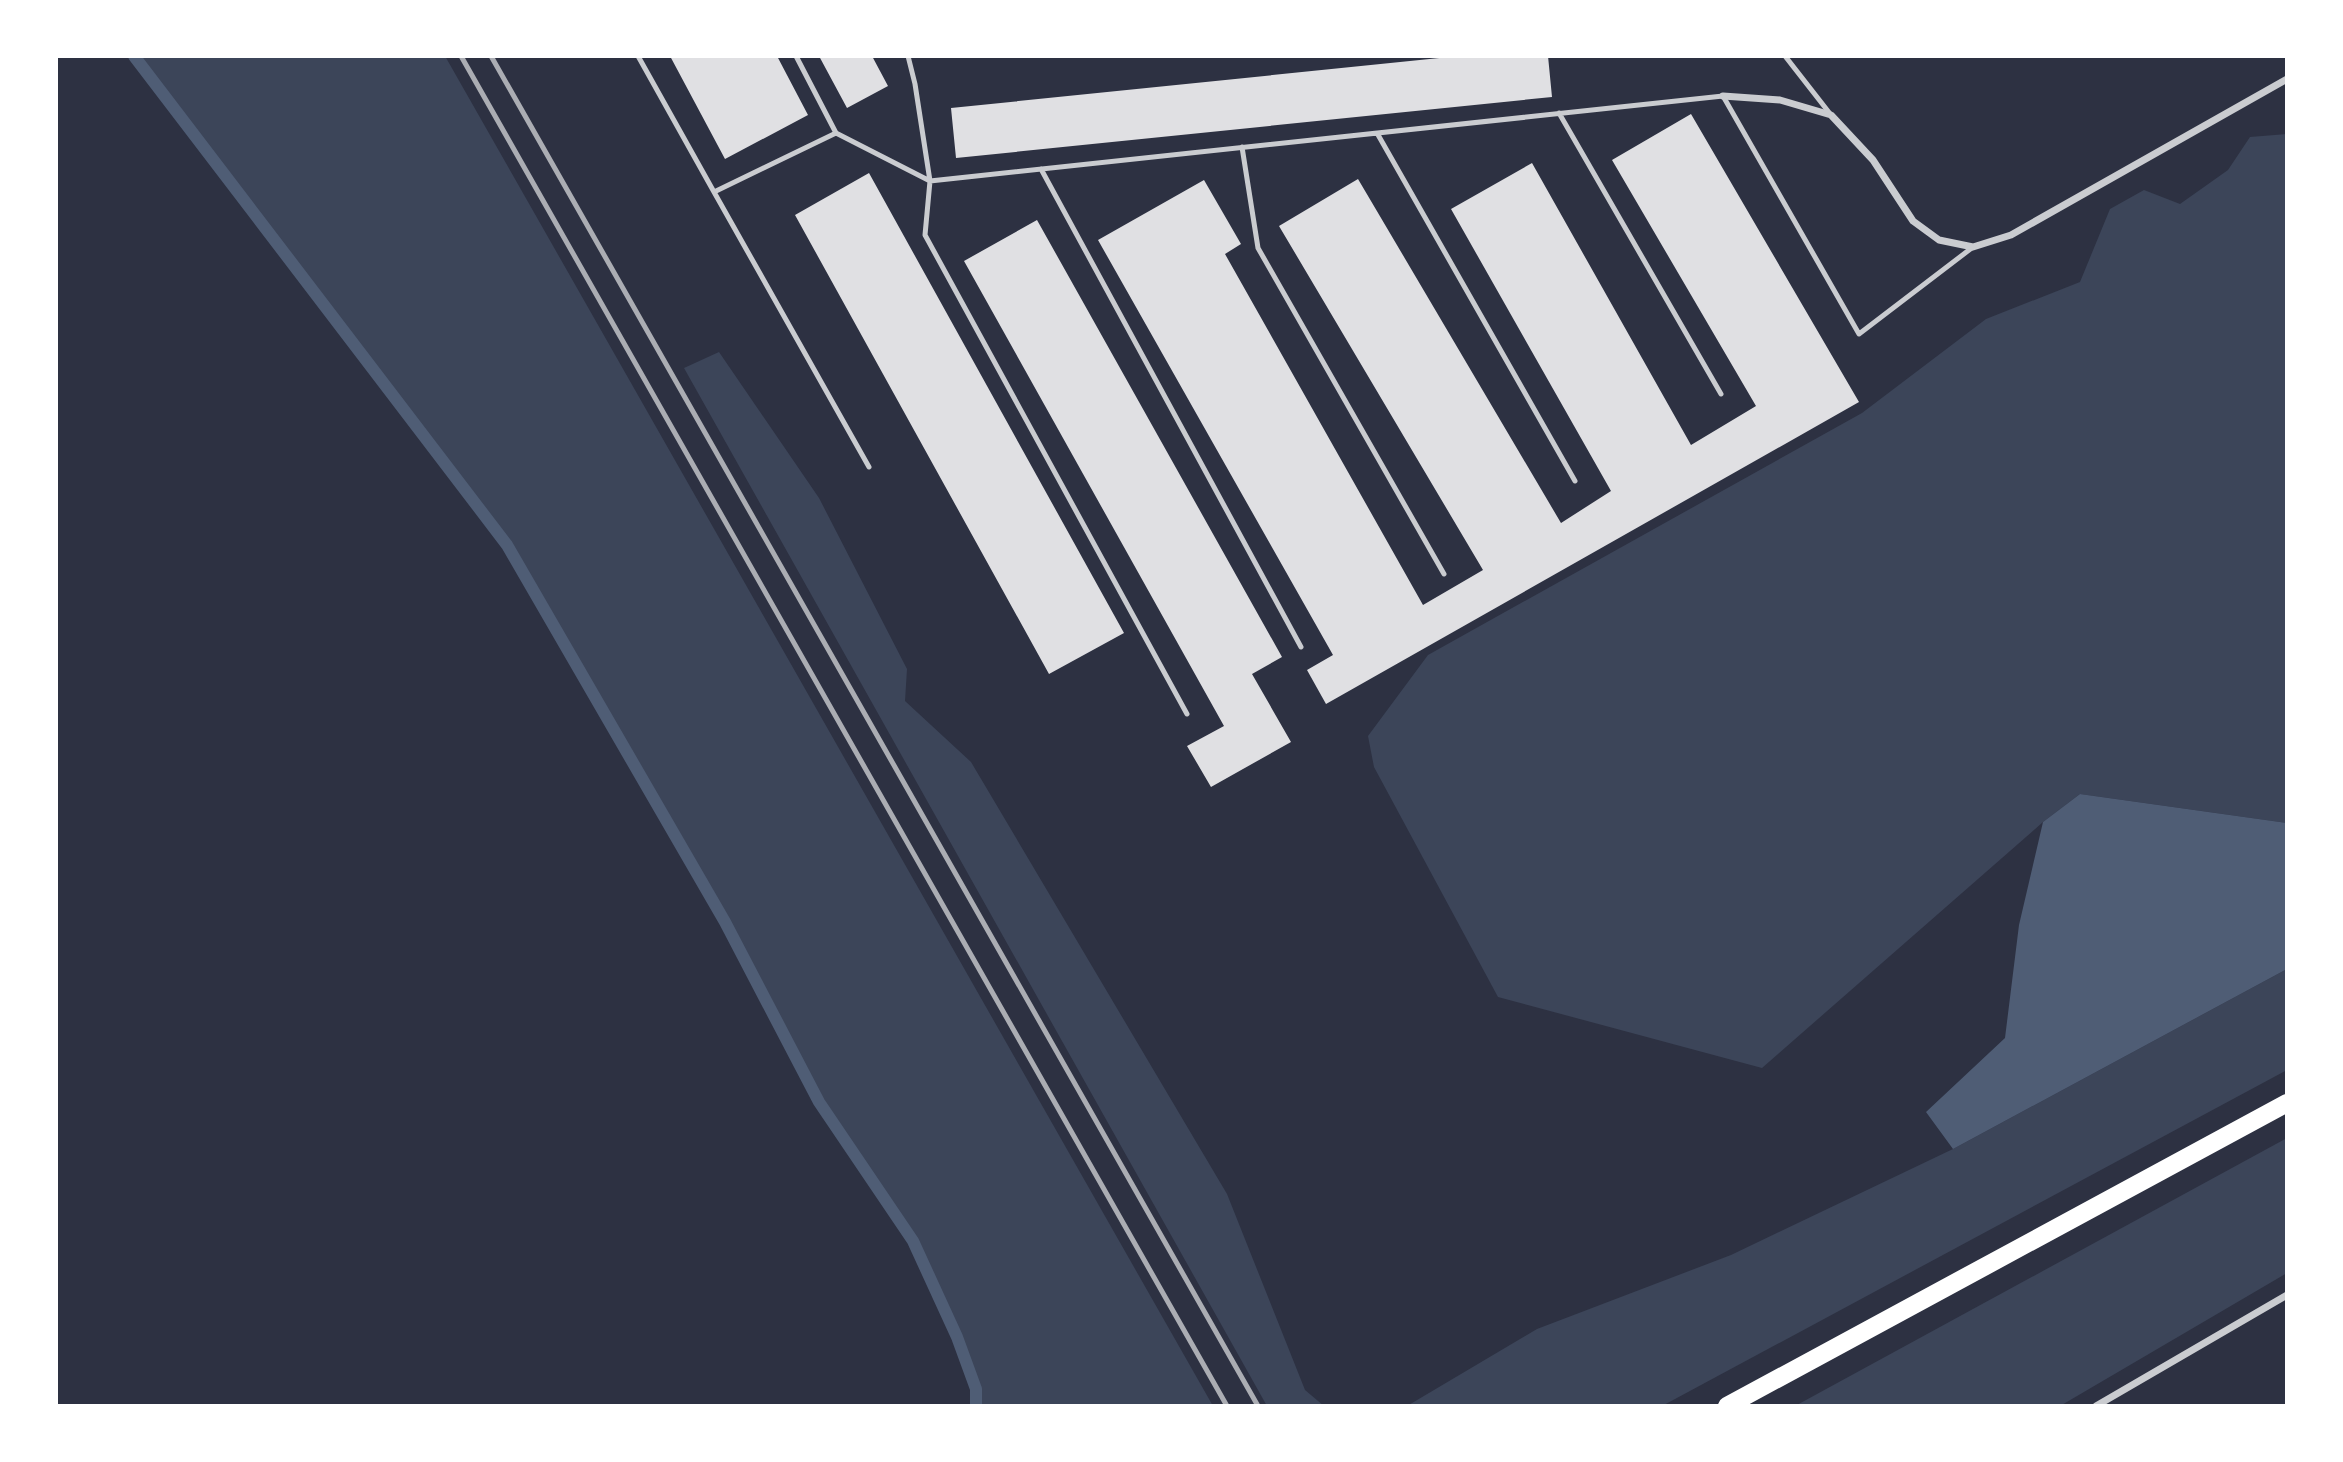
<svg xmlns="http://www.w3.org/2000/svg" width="2343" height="1462" viewBox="0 0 2343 1462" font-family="'DM Sans',sans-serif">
<rect width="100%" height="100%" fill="#2d3142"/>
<!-- green -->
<path fill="#3c4559" d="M134 56H445L1213 1406H976V1389L957 1337 913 1241 819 1102 725 922 507 545Z
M2287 134V823L2080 794 2043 822 1762 1068 1498 997 1374 767 1368 736 1428 655 1862 413 1986 319 2080 282 2110 209 2144 190 2180 204 2228 170 2250 137Z
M719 352 819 498 907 669 905 701 971 762 1227 1194 1305 1390 1324 1406H1267L684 368Z
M2287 969V1070L1662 1406H1407L1537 1329 1731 1255 1953 1149Z
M2287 1138V1273L2060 1406H1795Z"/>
<!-- water -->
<path fill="#4f5d75" d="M2080 794 2287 823V969L1953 1149 1926 1112 2005 1038 2019 925 2043 822Z"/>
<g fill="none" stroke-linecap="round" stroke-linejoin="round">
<!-- stream -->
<path stroke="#4f5d75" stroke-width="12" d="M134 56 507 545 725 922 819 1102 913 1241 957 1337 976 1389V1406"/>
</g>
<!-- building -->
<path fill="#e0e0e3" d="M670 56H777L808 115 725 159Z
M819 56H872L888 86 847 108Z
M1459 56H1548L1552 97 956 158 951 108Z
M1691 114 1859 402 1326 704 1307 670 1333 655 1098 240 1204 180 1241 244 1225 254 1423 605 1483 570 1279 226 1358 179 1561 523 1611 491 1451 209 1532 163 1691 445 1756 406 1612 160Z
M869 173 1124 633 1049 674 795 215Z
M1037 220 1282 657 1252 674 1291 742 1211 787 1187 746 1224 726 964 261Z"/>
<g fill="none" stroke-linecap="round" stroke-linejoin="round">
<!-- service -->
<path stroke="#caccd0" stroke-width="5" d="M638 56 714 192 836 133
M796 56 836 133 930 181
M908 56 915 84 930 181
M1785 56 1831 115
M1559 113 1721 394
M1377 133 1575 481
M1242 147 1258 248 1444 574
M1041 169 1301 647
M714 192 869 467
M1187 714 925 235 930 181 1723 96 1859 334 1973 247"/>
<!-- minor -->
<path stroke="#caccd0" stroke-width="7" d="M1723 96 1780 100 1831 115 1873 160 1913 221 1939 240 1973 247 2011 235 2287 79
M2096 1406 2287 1295"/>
<!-- primary -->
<path stroke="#fff" stroke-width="18" d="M1727 1406 2287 1103"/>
<!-- rail -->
<path stroke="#abadb3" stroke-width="5" d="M461 56 1227 1406
M491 56 1258 1406"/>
</g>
<!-- border -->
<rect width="2343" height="1462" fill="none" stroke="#ffffff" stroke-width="116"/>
</svg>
